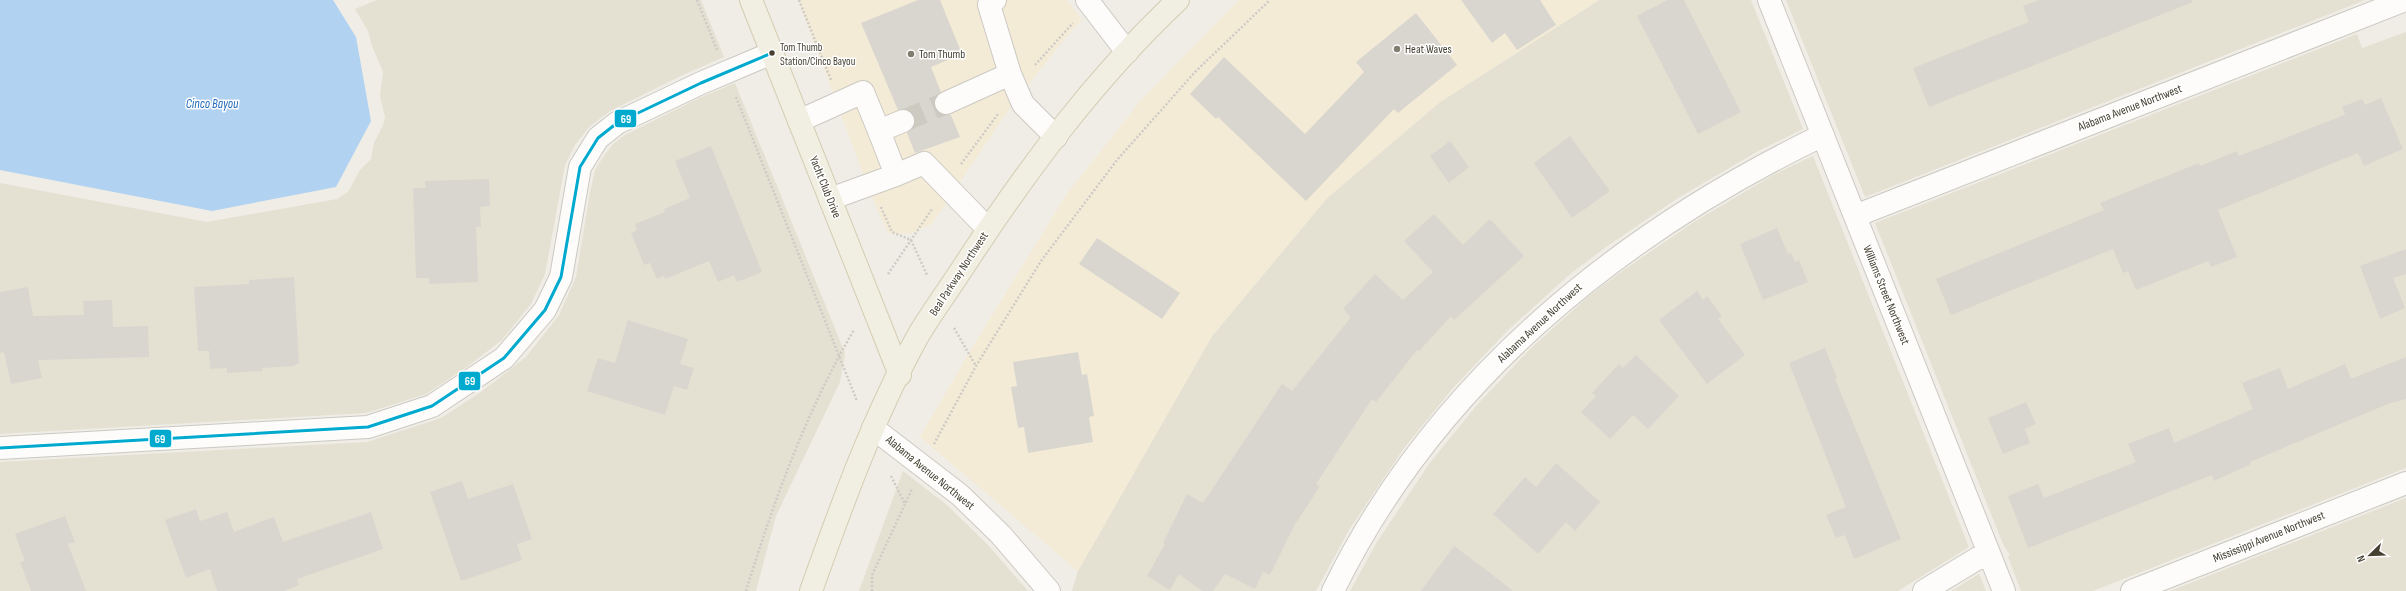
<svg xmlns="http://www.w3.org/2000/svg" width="2406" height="591" viewBox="0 0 2406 591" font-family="'Sofia Sans Condensed',sans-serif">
<rect width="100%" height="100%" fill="#efede6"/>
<!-- residential -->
<path fill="#e4e1d3" d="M377 0H701L724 57 685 74 610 111 589 127 575 145 565 165 545 274 531 304 502 340 464 369 426 394 366 413 0 434V183L207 222 337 199 348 192 360 170 371 159 374 143 383 125 385 117 380 96 383 72 372 46 368 31 355 9Z
M1599 0H1751L1803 129 1760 150 1678 198 1606 247 1569 275 1507 331 1453 388 1404 448 1349 530 1316 591H1072L1078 571 1212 336 1327 198 1440 102Z
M1786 0H2365L1865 197Z
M2406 32V468L2093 591H2021L2008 557 2010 555 2003 544 1875 223 2357 34 2362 48Z
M735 83 845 353 840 382 776 516 756 591H0V462L367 442 441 418 481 392 526 357 559 315 576 277 590 192 595 170 603 157 613 144 625 135 697 99Z
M1813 156 1969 547 1898 591H1350L1377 542 1429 464 1477 405 1529 350 1590 295 1625 269 1694 222 1775 174Z
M903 471 948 506 988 545 1028 591H859Z
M2406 498V591H2170Z
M1979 574 1986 591H1951Z"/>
<!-- commercial -->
<path fill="#f4ebd7" d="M798 0H1067L1082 20 1071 31 1010 108 932 224 910 234 888 233 872 197Z
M1239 0H1599L1440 102 1327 198 1212 336 1078 571 920 437 970 351 1066 195 1142 99Z"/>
<!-- water -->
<path fill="#b2d2f2" d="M0 0H333L356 37 371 121 336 187 212 211 0 170Z"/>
<!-- building -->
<path fill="#d8d6cf" d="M918 0H940L962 54 931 67 941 92 936 96 934 108 939 113 951 115 960 137 915 153 907 133 913 128 914 116 905 109 898 110 861 23Z
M1461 0H1540L1556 25 1517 50 1505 33 1492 43Z
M1667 0H1684L1741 112 1698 134 1637 16Z
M2039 0H2192L2193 2 1929 107 1913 68 2029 22 2023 6Z
M1416 13 1457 65 1398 113 1394 109 1306 201 1218 117 1216 119 1190 94 1224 57 1305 134 1364 72 1356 62Z
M2381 98 2403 149 2364 166 2358 153 2218 210 2237 257 2211 267 2208 261 2136 290 2128 271 2123 273 2113 249 1951 315 1936 279 2104 210 2100 203 2139 187 2199 163 2200 166 2237 151 2239 156 2342 116 2345 114 2342 107 2362 99 2365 105Z
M1570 136 1610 191 1572 218 1534 163Z
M1450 141 1469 167 1449 183 1430 156Z
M711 146 762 272 737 282 734 275 718 282 709 261 665 279 664 276 657 279 650 263 644 265 631 233 637 230 635 224 665 212 664 209 690 198 675 161Z
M489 179 490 206 480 207 481 227H476L478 282 429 284V278H416L413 188H426L425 181Z
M1434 214 1463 245 1490 219 1524 256 1454 320 1451 316 1419 351 1417 350 1376 402 1372 399 1316 484 1320 486 1294 526 1270 575 1263 572 1255 589 1225 574 1213 591H1202L1179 574 1170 590 1147 576 1165 544 1163 543 1187 494 1203 503 1282 384 1292 391 1351 317 1343 309 1375 274 1403 300 1433 272 1404 241Z
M1777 228 1788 254 1791 253 1795 262 1799 260 1808 282 1763 300 1740 244Z
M1097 238 1180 293 1162 319 1079 264Z
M2406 249V274L2393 278 2405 308 2380 319 2360 266Z
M294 277 299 364H295V366L262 368V371L227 373V368L210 369 209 351H198L194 287 249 284V280Z
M28 287 33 316 84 315 83 301 112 300 113 327 148 326 149 357 38 360 42 378 11 384 4 352 0 353V292Z
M1697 291 1703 300 1707 296 1722 316 1718 319 1745 355 1707 384 1659 320Z
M628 320 688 339 680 364 694 368 687 390 674 386 665 415 587 391 598 358 615 363Z
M1825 348 1837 378 1835 379 1901 539 1854 559 1845 535 1836 538 1826 515 1846 507 1789 363Z
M1078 352 1082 375 1087 374 1094 416 1089 417 1093 442 1028 453 1024 427 1018 428 1011 387 1017 386 1013 362Z
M1636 355 1679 396 1648 429 1633 415 1610 439 1581 412 1596 396 1592 393 1619 364 1623 368Z
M2406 357V399L2388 404 2250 462 2251 464 2214 481 2212 475 2028 548 2008 496 2038 484 2044 498 2136 462 2128 444 2169 428 2174 443 2253 409 2242 383 2280 368 2288 389 2345 364 2351 378H2353Z
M2026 402 2036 424 2025 429 2030 443 2003 454 1988 418Z
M1556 463 1600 502 1575 531 1566 522 1538 554 1493 514 1525 477 1536 487Z
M462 481 468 499 513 484 532 539 517 544 522 560 461 581 430 492Z
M196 509 200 521 227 512 234 532 274 517 283 542 371 512 383 549 297 579 299 585 284 591H217L210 569 186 578 165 520Z
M65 516 75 542 68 544 86 591H31L20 562 25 561 15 534Z
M1454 546 1485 569 1513 591H1421Z"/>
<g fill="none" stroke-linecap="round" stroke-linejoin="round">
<!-- minor-tunnel -->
<path stroke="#cdcac2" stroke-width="22" stroke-dasharray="22 11" stroke-linecap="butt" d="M903 121 946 103"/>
<defs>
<path id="minor" d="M1087 0 1127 52
M1769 0 2004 591
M1010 74 1023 104 1056 137
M946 103 1010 74 989 5 995 0
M799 121 863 92 879 131 903 121
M896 175 924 163 988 229
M830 199 896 175 879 131
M1855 216 2405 0
M873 428 960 495 1001 535 1049 591
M0 448 368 427 432 406 504 358 545 310 561 277 580 167 598 138 617 123 701 83 772 53
M1333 591C1434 383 1618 234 1823 135
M1924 591 1988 552
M2132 591 2406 483"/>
<path id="major" d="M751 0 900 375
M811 591C842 504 874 415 919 334 933 311 949 289 964 266 1026 171 1095 78 1178 0"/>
</defs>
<!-- minor casing -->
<use href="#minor" stroke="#cbc9c2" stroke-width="24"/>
<!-- major casing -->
<use href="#major" stroke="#d4cdb2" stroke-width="24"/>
<!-- path -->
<path stroke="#cecbc5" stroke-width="2.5" stroke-dasharray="2 2" stroke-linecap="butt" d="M697 0 717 50
M799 0 831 80
M1035 65 1073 23
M736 97 857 401
M961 164 998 114
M881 207 892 232 911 240 927 275
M888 274 932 209
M954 328 976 366
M934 444 976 366 1041 261 1117 160 1195 72 1270 0
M891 476 905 504
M746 591C774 501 806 411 854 330
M872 591V575L912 489"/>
<!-- minor -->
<use href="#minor" stroke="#fdfcfb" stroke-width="22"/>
<!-- major -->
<use href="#major" stroke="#f1eee2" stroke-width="22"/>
<defs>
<path id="bus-1" d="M0 448 368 427 432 406 504 358 545 310 561 277 580 167 598 138 617 123 701 83 772 53"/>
</defs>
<!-- bus-1 casing -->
<use href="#bus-1" stroke="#fff" stroke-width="6"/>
<!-- bus-1 -->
<use href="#bus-1" stroke="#00a9ce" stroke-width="3"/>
</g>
<!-- markers -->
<g fill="#807d71" stroke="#fff" stroke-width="1.5">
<circle cx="1397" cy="49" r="4"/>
<circle cx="911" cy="54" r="4"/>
</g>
<circle fill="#454032" stroke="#fff" stroke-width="1.5" cx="772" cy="53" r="3.5"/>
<g text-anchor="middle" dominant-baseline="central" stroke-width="3" stroke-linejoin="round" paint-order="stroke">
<!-- bus labels -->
<g font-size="11" fill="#454032" stroke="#fff" text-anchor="start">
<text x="780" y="47">Tom Thumb<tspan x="780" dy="14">Station/Cinco Bayou</tspan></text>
</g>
<!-- poi labels -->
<g font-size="12" fill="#454032" stroke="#fff" text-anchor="start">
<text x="1405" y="49">Heat Waves</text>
<text x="919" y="54">Tom Thumb</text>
</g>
<!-- street labels -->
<g font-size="12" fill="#454032" stroke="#fff">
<text transform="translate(2130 108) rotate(-21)">Alabama Avenue Northwest</text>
<text transform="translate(825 187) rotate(68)">Yacht Club Drive</text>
<text transform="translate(959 274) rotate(-57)">Beal Parkway Northwest</text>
<text transform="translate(1886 295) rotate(68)">Williams Street Northwest</text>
<text transform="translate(1540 323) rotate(-43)">Alabama Avenue Northwest</text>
<text transform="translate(930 473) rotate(39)">Alabama Avenue Northwest</text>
<text transform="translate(2269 537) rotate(-22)">Mississippi Avenue Northwest</text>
</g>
<!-- water labels -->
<g font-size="13" font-style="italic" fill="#226bbb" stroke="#fff">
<text x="212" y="104">Cinco Bayou</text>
</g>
</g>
<g stroke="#fff" stroke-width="1.5">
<rect x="614" y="109" width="23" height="19" rx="4" fill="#00a9ce"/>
<rect x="458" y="371" width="23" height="20" rx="4" fill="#00a9ce"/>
<rect x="149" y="429" width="23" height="19" rx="4" fill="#00a9ce"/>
</g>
<g font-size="11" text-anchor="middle" font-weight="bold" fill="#fff">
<text x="626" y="123">69</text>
<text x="470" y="385">69</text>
<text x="160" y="443">69</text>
</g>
<!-- north arrow -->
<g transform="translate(2370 555) rotate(247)" stroke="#ffffff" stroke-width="3" paint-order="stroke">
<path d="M0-3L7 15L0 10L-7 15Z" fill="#454032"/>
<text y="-6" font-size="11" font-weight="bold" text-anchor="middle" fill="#454032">N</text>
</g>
</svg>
